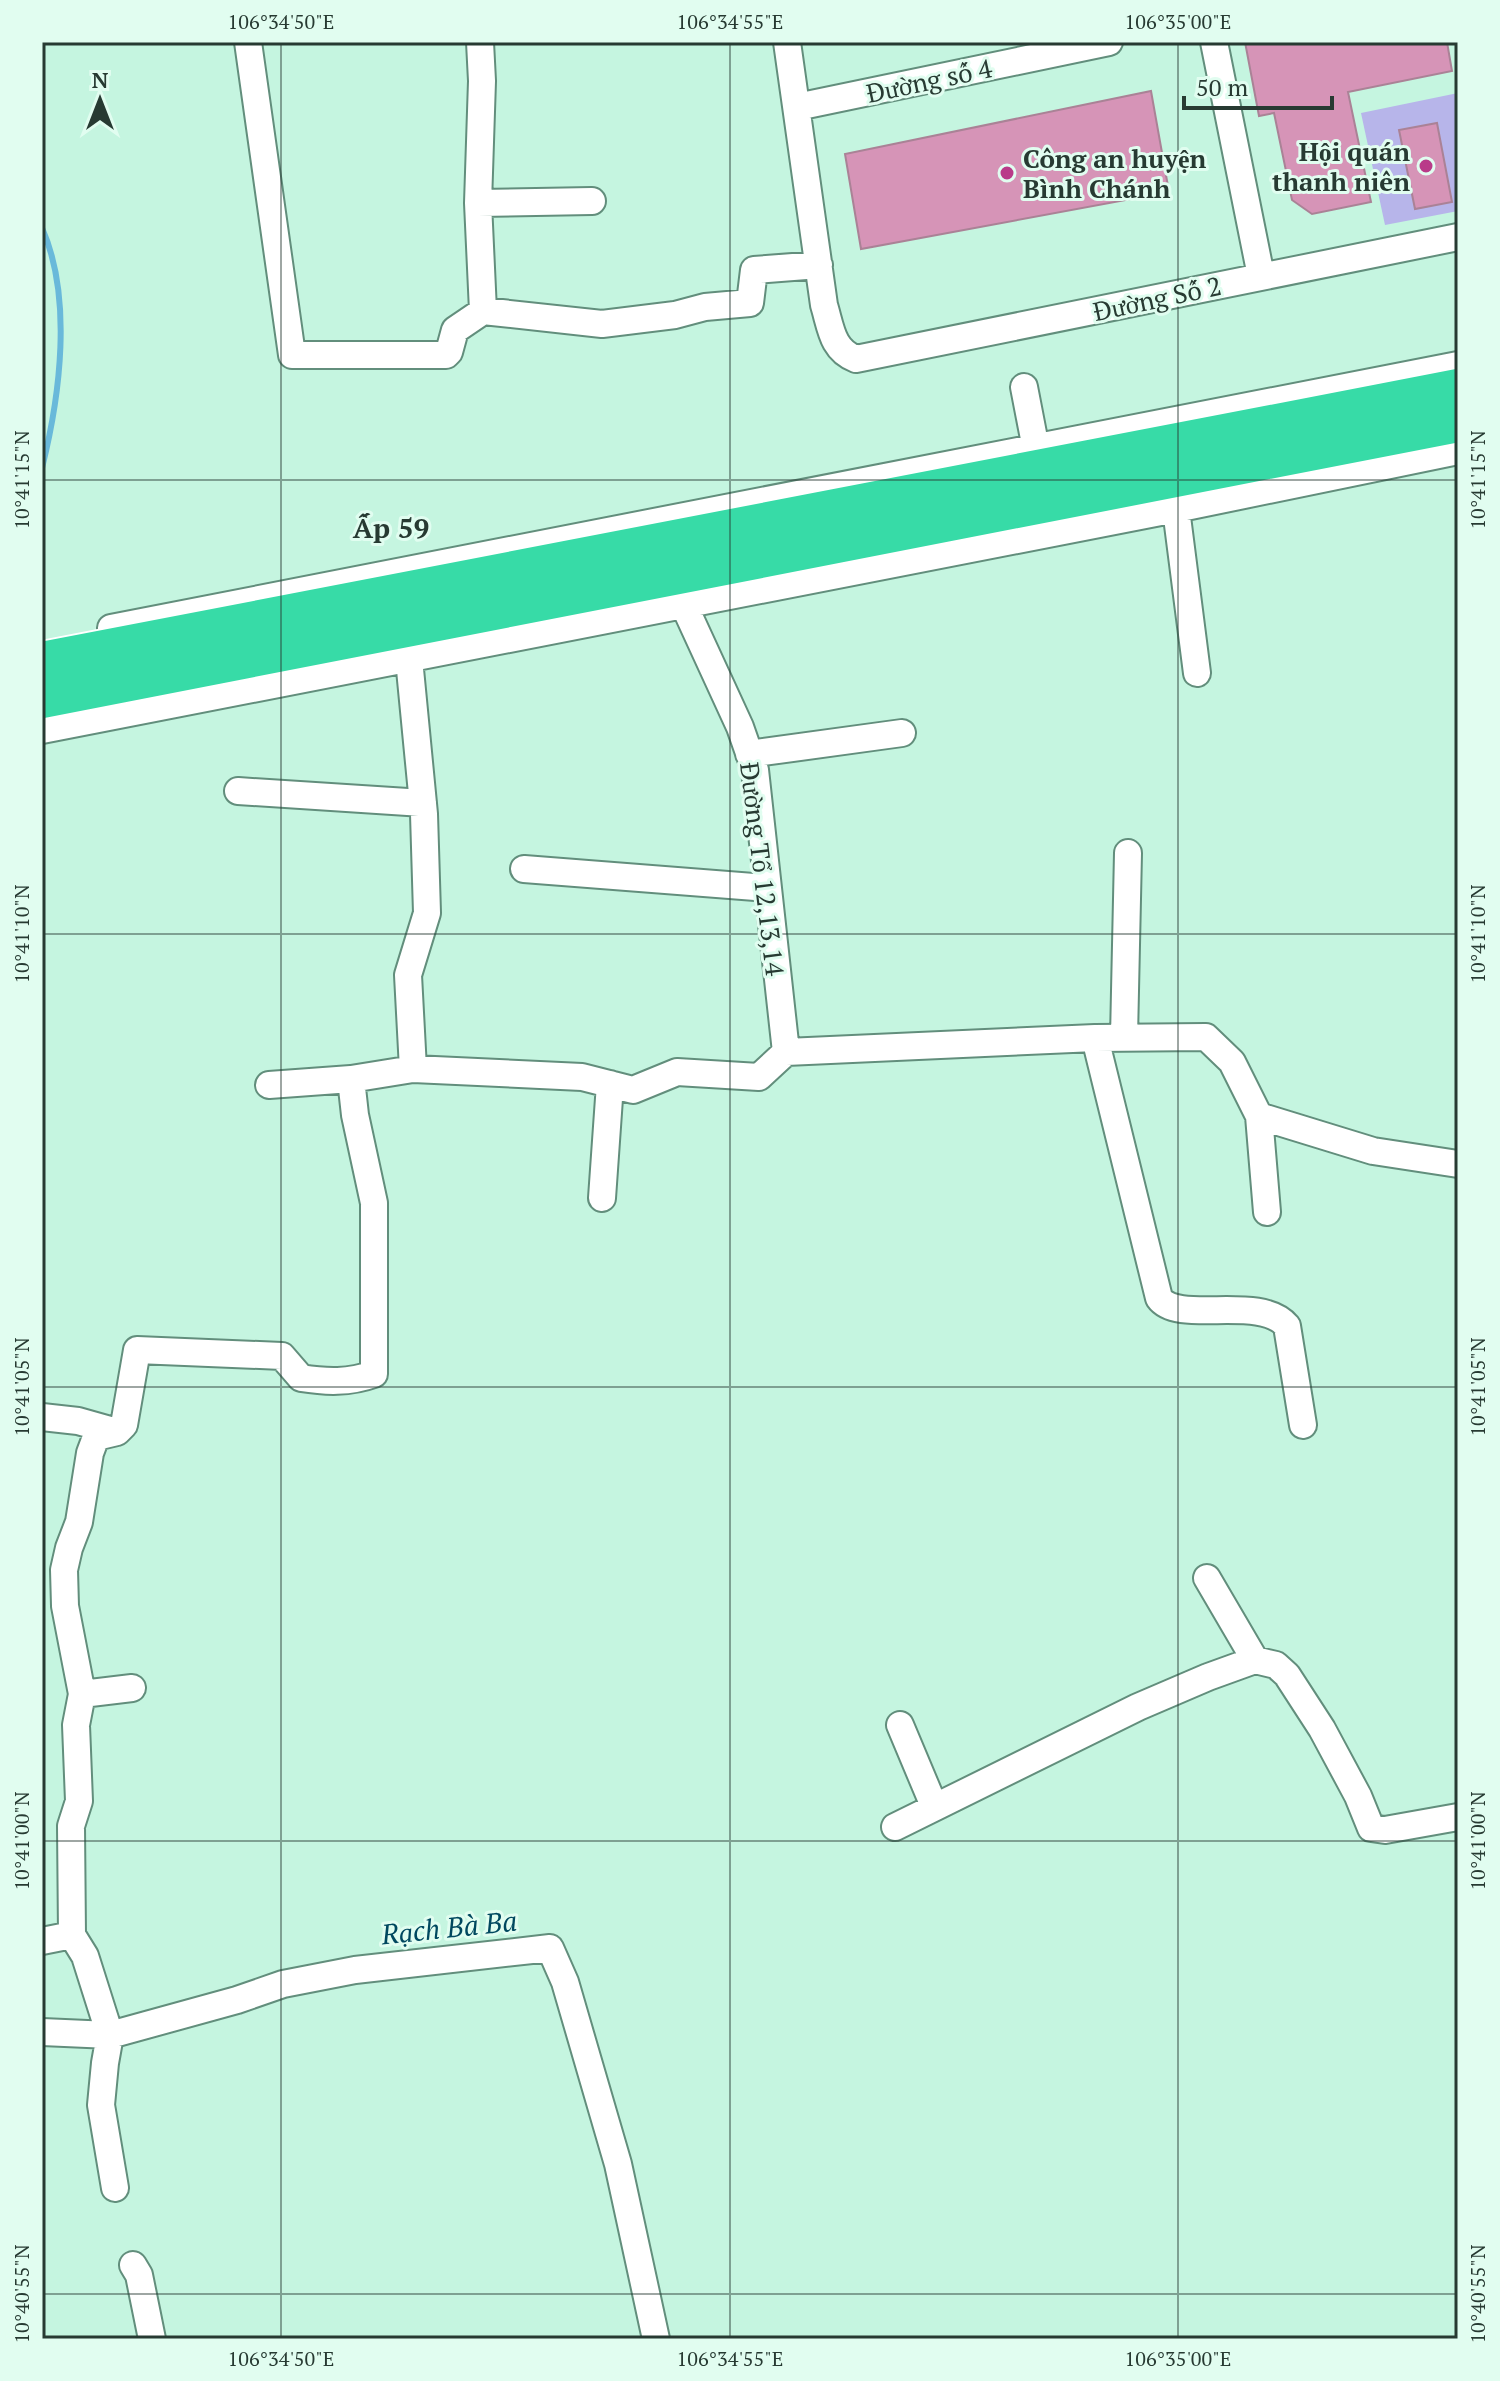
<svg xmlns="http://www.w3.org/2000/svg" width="1500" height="2381" viewBox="0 0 1500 2381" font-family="'PT Serif',serif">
<rect width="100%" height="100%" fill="#c5f5e0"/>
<!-- green -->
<path fill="#b7b5ea" d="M1458 93V211L1385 225 1361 113Z"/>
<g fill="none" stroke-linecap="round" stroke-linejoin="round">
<!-- stream -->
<path stroke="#69b9da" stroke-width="6" d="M42 228C73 298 60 396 42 468"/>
</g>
<!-- building -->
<path fill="#d694b7" stroke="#aa8296" stroke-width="2" d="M1245 42H1447L1452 71 1348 92 1371 202 1312 214 1292 200 1274 113 1259 116Z
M1151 91 1169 192 861 249 845 154Z
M1437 123 1452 202 1415 209 1399 130Z"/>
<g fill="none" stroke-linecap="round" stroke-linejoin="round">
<defs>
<path id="minor" d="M248 42 292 355H446L449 352 455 330 483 311 602 324 675 315 705 307 750 303 754 270 819 265
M480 42 482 81 478 203 483 311
M787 42 824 305C831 328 832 350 856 359L1458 237
M1214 42 1261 276
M797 107 1109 42
M478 203 592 201
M1024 387 1036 449
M1176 509 1197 673
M683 603 740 727 755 770 786 1052
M111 628 1458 365
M409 659 424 814 427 913 408 975 413 1069 582 1077 633 1090 677 1072 759 1077 786 1052 1095 1038 1206 1037 1232 1062 1259 1116 1373 1151 1458 1164
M42 730 1176 509 1458 451
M749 754 902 733
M238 791 423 803
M524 869 767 888
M1124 1037 1128 853
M1095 1038 1159 1298C1178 1325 1261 1294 1287 1326L1303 1425
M269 1085 351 1079
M1259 1116 1267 1212
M602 1198 610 1084
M42 1417 78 1421 117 1432
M1207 1578 1255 1660 1276 1665 1287 1675 1322 1729 1358 1796 1371 1828 1385 1830 1458 1817
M82 1694 132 1688
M900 1725 934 1806
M895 1827 1138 1707 1208 1677 1255 1660
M42 1941 72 1935
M42 2032 110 2035 237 2000 283 1984 355 1970 550 1948 565 1982 618 2164 656 2339
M115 2188 101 2105 105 2063 110 2035 85 1956 72 1935 71 1826 79 1801 76 1725 82 1694 65 1606 64 1570 69 1548 79 1522 90 1453 96 1437 117 1432 124 1425 137 1350 282 1356 301 1378C326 1382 349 1383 374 1374V1203L355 1115 351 1079 413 1069
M133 2265 139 2275 152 2339"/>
<path id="highway" d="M42 661 1458 388
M42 699 1458 423"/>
</defs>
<!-- minor casing -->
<use href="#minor" stroke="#628e7c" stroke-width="30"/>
<!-- highway casing -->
<use href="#highway" stroke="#fff" stroke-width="42"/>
<!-- minor -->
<use href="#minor" stroke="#fff" stroke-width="26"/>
<!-- highway -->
<use href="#highway" stroke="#37dba7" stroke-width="38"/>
</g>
<!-- ticks -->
<path fill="none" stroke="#273a32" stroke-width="2" stroke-opacity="0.45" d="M281 42V2339M730 42V2339M1178 42V2339M42 480H1458M42 934H1458M42 1387H1458M42 1841H1458M42 2294H1458"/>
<!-- markers -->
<g fill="#b93b89" stroke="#e1fdf0" stroke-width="3">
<circle cx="1426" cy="166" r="8"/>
<circle cx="1007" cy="173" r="8"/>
</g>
<g text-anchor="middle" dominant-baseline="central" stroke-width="6" stroke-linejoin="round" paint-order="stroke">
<!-- street labels -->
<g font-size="26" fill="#273a32" stroke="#e1fdf0">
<text transform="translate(929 80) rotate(-12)">Đường số 4</text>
<text transform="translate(1157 298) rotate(-12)">Đường Số 2</text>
<text transform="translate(763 869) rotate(83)">Đường Tổ 12,13,14</text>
</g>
<!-- poi labels -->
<g font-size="26" font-weight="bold" fill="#273a32" stroke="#e1fdf0" text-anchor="end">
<text x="1410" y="151">Hội quán<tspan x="1410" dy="30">thanh niên</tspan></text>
<text x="1023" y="158" text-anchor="start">Công an huyện<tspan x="1023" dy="30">Bình Chánh</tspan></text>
</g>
<!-- neighbourhood labels -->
<g font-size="28" font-weight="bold" fill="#273a32" stroke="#e1fdf0">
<text x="391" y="527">Ấp 59</text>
</g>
<!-- water labels -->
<g font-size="28" font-style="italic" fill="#00485f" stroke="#e1fdf0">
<text transform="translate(449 1927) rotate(-6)">Rạch Bà Ba</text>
</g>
</g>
<!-- border -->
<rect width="1500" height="2381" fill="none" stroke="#e1fdf0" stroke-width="88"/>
<!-- north arrow -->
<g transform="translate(100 100)" stroke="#e1fdf0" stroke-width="6" paint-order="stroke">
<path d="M0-6L14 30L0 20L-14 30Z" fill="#273a32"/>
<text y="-12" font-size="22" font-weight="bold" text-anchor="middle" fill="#273a32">N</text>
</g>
<!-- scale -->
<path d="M1184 96v12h148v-12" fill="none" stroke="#273a32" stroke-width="4"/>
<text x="1196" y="96" font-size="24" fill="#273a32" stroke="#e1fdf0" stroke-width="6" paint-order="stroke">50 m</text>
<rect x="44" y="44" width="1412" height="2293" fill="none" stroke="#273a32" stroke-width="3"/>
<g font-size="20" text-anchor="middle" fill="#273a32">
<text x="281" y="29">106°34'50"E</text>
<text x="730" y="29">106°34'55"E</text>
<text x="1178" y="29">106°35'00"E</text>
<text transform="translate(22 480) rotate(-90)" y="7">10°41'15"N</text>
<text transform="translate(1478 480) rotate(-90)" y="7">10°41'15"N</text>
<text transform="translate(22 934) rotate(-90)" y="7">10°41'10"N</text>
<text transform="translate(1478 934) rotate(-90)" y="7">10°41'10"N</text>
<text transform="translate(22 1387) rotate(-90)" y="7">10°41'05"N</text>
<text transform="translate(1478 1387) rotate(-90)" y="7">10°41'05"N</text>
<text transform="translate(22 1841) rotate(-90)" y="7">10°41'00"N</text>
<text transform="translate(1478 1841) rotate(-90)" y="7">10°41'00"N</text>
<text transform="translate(22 2294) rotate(-90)" y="7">10°40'55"N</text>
<text transform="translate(1478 2294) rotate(-90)" y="7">10°40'55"N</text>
<text x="281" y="2366">106°34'50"E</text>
<text x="730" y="2366">106°34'55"E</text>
<text x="1178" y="2366">106°35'00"E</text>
</g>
</svg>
